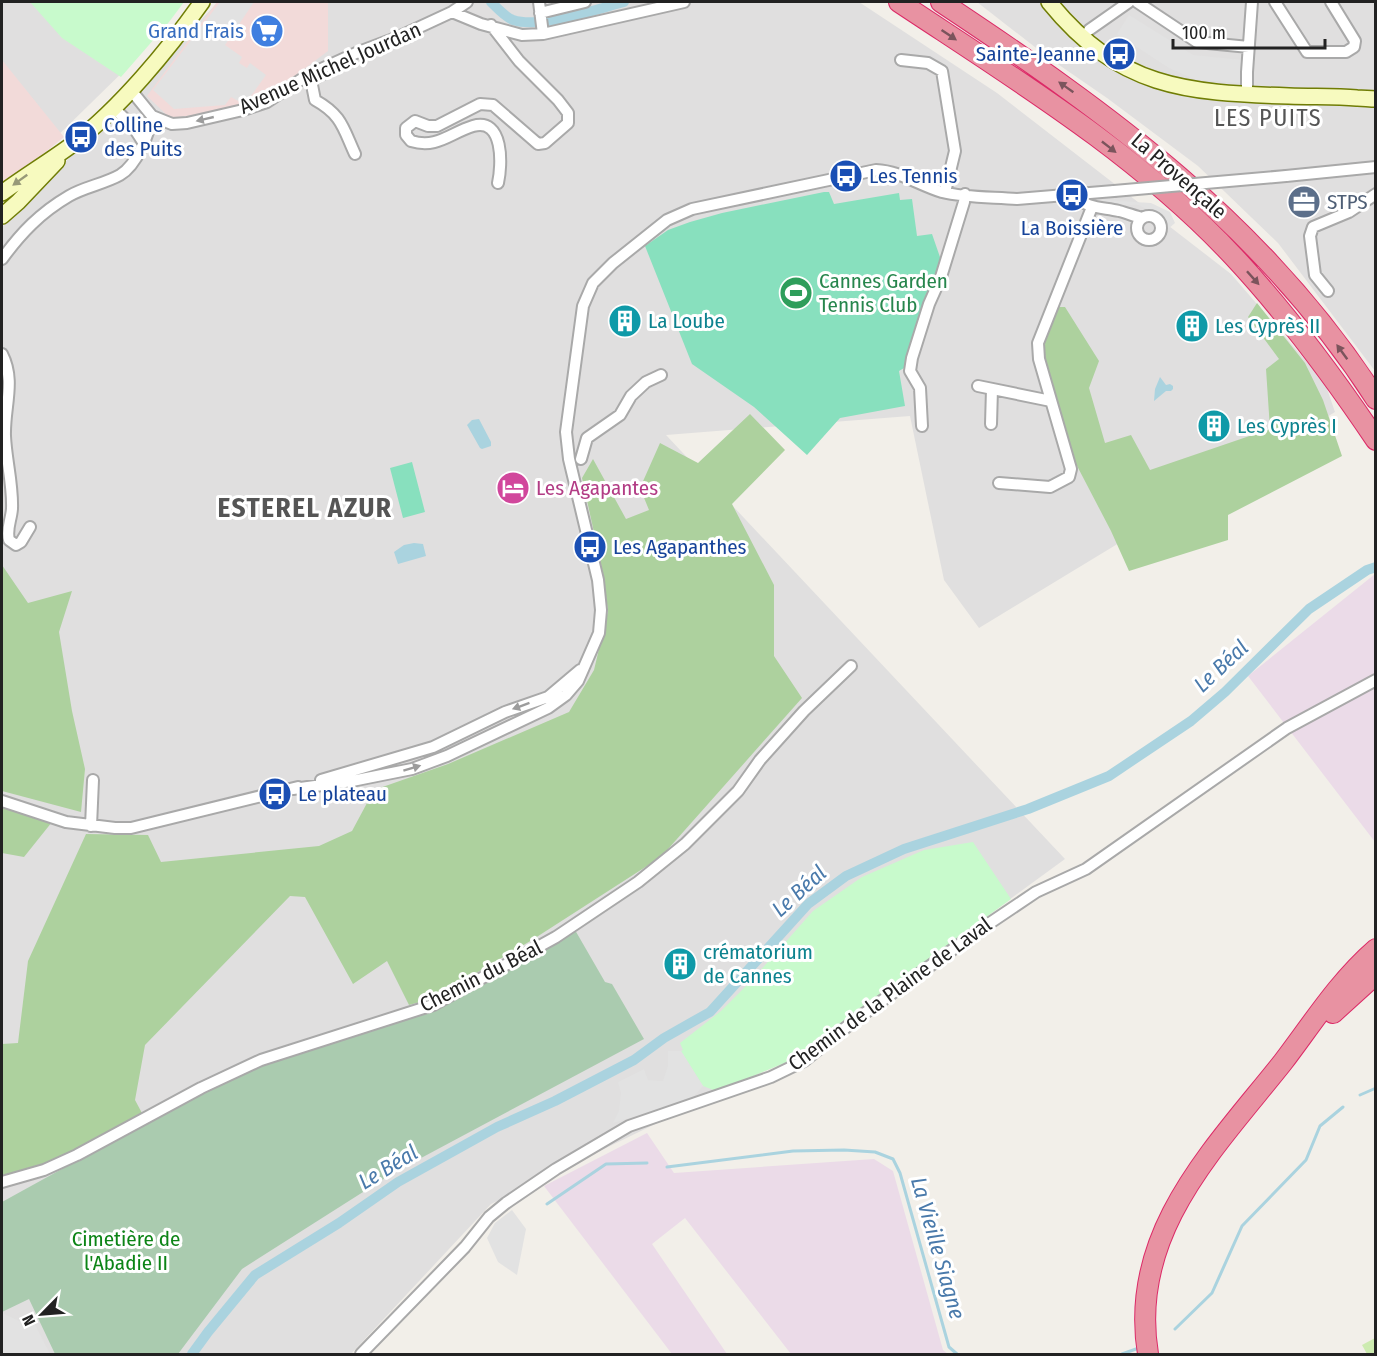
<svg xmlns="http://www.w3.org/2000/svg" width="1377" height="1356" viewBox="0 0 1377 1356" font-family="'Fira Sans Condensed',sans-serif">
<rect width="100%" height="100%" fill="#f2efe9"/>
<!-- residential -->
<path fill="#e0dfdf" d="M2 2H179L135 60 44 149 2 176Z
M218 2 328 51V2H859L997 93 1231 274 1325 383 1335 412 979 628 944 580 910 416 666 435 1065 859 797 1055 491 1204 351 1354H2V227L34 195Z
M977 2H1375V371L1278 243 1198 166 1107 98 1049 58Z"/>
<!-- commercial -->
<path fill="#f2dad9" d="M217 2H328V51L252 108 170 118 147 96Z
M2 60 64 137 32 163 2 183Z"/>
<!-- industrial -->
<path fill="#ebdbe8" d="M1375 574V842L1248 676Z
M647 1133 674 1173 874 1159 893 1171 943 1350 948 1354H791L685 1218 652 1244 727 1354H672L544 1186Z"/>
<!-- grass -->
<path fill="#cdebb0" d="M1375 1338V1354H1367L1362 1345Z"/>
<!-- forest -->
<path fill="#add19e" d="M1257 303 1305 363 1323 400 1342 456 1228 515V540L1129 571 1111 531 1075 462 1046 378 1042 346 1058 307H1065L1099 361 1089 388 1105 443 1131 435 1150 470 1270 429 1266 369 1279 359 1248 317Z
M750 414 785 450 732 504 774 585V656L802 698 661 857 532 940 434 998 409 1005 387 961 353 984 305 897 290 896 145 1045 135 1100 143 1115C98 1139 52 1168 2 1177V1044L18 1043 28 961 86 834 148 835 161 862 319 846 352 831 374 790 448 764 569 712 594 670 608 611 603 573 582 478 593 459 626 519 649 510 640 488 660 443 698 463Z
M2 565 28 603 72 591 59 632 72 711 85 769 81 812 2 791Z
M2 807 52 822 24 857 2 853Z"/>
<!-- cemetery -->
<path fill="#aacbaf" d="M575 930 605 982 612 984 644 1039 393 1173 242 1269 178 1354H55L29 1299 2 1312V1202L216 1084 306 1048 386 1025Z"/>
<!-- park -->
<path fill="#c8facc" d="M30 2H184L169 22 121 77 62 38Z
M973 842 1011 899 787 1062 716 1091 703 1086 681 1051 683 1050 680 1043 721 1011 749 983 813 911 862 877 924 850Z"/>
<!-- pitch -->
<path fill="#88e0be" d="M824 192H829L834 204 899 193 900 200 912 199 917 236 932 234 941 260 913 336 904 368 899 371 905 406 840 418 807 455 754 407 692 364 645 246 668 230 690 222 722 213Z
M412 462 425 512 403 518 390 468Z"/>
<!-- parking -->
<path fill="#e2e2e2" d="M220 2H254L225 45 242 57 239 63 247 68 250 63 266 75 248 100 240 102 231 97 225 105 174 109 153 90Z
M1129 15 1193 55 1242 60 1241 83 1196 80 1169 68 1117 34Z
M1103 200 1151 203 1170 212 1175 223 1168 229 1162 218 1139 205 1103 204Z
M668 1051H681L703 1086 694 1096 678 1103 613 1123 619 1111 621 1093 618 1082 644 1069 648 1080 663 1081 668 1066Z
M512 1210 526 1229 517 1275 498 1262 487 1238 495 1223Z
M2 1313 26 1324 31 1317 50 1354H2Z"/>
<!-- water -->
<path fill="#aad3df" d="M1160 377 1166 385 1170 384 1173 386V389L1171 391H1166L1154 401 1155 389Z
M479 419 491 442V446L482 449 480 448 467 425 472 420Z
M414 543 423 544 426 556 398 564 394 552 404 545Z"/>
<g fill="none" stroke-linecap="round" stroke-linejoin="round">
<!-- stream -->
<path stroke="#aad3df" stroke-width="3" d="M1360 1095 1376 1088
M667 1167 793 1151 844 1150 875 1152 893 1159 900 1173 949 1347 957 1354
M547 1204 606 1164 647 1163
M1175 1329 1212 1293 1242 1226 1306 1160 1320 1126 1343 1107
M1122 1354 1136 1349"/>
<!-- canal -->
<path stroke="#aad3df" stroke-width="10" d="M491 2C497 8 505 17 513 20 540 29 597 9 624 2
M192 1354 208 1332 255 1275 339 1223 398 1182 497 1127 555 1101 634 1060 664 1038 710 1012 808 904 846 876 904 849 1028 809 1109 776 1191 721 1225 692 1309 609 1367 570 1376 567"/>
<defs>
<path id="street" d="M539 2 543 34
M1137 2 1197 42 1249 47
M1275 2 1307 52H1346L1354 47 1355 41 1331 2
M452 12 481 24 522 35 543 34 684 2
M540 13 585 2
M491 25 519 61 558 100 568 113V123L545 143 538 144 493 105 480 104 437 126H428L415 121 406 128V135L411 141C437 149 450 133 473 126 504 117 502 165 498 183
M1089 30 1129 2
M901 60 928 63 942 71 955 151 945 192
M321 75 311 80 315 100C342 115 343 128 355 154
M130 89 152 116 172 124 187 123 243 110 267 102 308 75 356 53 396 38 452 12 467 2
M1247 95V72L1252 2
M113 107 134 128 143 142
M1286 176 1376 167
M1074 195C1087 209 1101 207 1119 211 1127 213 1134 216 1142 218
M1137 228a12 12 0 1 1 24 0a12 12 0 1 1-24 0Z
M2 259C21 233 40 213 69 196 84 187 104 184 120 175 137 165 149 134 152 116
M1328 291 1315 275 1310 236 1313 227 1349 212 1376 194
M2 354C16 381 4 407 5 436 6 460 13 484 12 509 11 521 6 529 9 540L16 545 21 542 30 527
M978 386 1051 401
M991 424 992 389
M922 426 920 388 910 371 912 358 929 304 941 277 964 202 965 194
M581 459 587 438 620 415 631 396 646 382 661 375
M999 483 1050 487 1069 477 1071 469 1039 359 1038 343 1092 207
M321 780 433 747 505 712 548 697 580 670
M293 789 352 781 412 769 447 756 548 708 566 695 578 681 599 633 601 610 598 580 569 459 566 432 583 306 593 283 613 263 667 220 692 209 876 170C900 171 919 185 942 192 966 198 993 197 1017 199L1114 191
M2 801 66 822 115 828H131L298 787
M91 826 93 780
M2 1182 44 1170 77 1155 201 1088 261 1060 433 1005 556 937 638 882 685 844 738 791 760 760 804 711 851 666
M361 1354 465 1247 489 1217 506 1203 556 1169 629 1126 771 1077 804 1061 854 1021 981 929 1036 892 1086 869 1287 728 1376 680"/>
<path id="secondary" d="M1049 2C1119 88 1185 93 1289 96 1312 97 1335 96 1357 98 1364 98 1369 99 1376 99
M2 193C25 176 50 161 73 144 120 108 168 50 202 2
M2 216 18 202 57 161"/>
<path id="highway" d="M899 2C1015 79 1138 154 1234 257 1287 314 1333 376 1376 440
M941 2C1110 114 1264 225 1376 399
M1333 1013 1376 974
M1148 1354C1128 1233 1214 1149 1283 1062 1312 1024 1339 981 1376 949"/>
</defs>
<!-- street casing -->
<use href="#street" stroke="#a9a9a9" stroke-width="14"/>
<!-- secondary casing -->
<use href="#secondary" stroke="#707d05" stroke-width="18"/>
<!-- highway casing -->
<use href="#highway" stroke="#dc2a67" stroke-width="22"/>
<!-- street -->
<use href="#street" stroke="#fff" stroke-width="10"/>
<!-- secondary -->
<use href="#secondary" stroke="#f7fabf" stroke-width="15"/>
<!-- highway -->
<use href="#highway" stroke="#e892a2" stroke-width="20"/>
<defs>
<path id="street-bridge" d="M1114 191 1286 176"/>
</defs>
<!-- street-bridge casing -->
<use href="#street-bridge" stroke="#a9a9a9" stroke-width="14" stroke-linecap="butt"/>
<!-- street-bridge -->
<use href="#street-bridge" stroke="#fff" stroke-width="10"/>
</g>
<!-- one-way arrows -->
<defs><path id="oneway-solid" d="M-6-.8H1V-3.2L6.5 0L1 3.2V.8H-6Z" transform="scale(1.5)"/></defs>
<g fill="#7b545c">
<use href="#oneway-solid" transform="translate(949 35) rotate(34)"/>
<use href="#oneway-solid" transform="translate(1066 87) rotate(-145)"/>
<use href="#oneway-solid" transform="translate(1109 147) rotate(38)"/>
<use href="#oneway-solid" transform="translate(1253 278) rotate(48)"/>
<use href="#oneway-solid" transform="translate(1342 352) rotate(-126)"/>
</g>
<g fill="#9c9c9c">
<use href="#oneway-solid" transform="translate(205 119) rotate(167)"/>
<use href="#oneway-solid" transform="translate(521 706) rotate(160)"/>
<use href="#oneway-solid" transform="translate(412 768) rotate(-17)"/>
</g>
<use fill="#979978" href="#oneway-solid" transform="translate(20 180) rotate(144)"/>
<!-- icons -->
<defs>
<symbol id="supermarket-disc" viewBox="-11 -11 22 22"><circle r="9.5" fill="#3f7fe0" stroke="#fff"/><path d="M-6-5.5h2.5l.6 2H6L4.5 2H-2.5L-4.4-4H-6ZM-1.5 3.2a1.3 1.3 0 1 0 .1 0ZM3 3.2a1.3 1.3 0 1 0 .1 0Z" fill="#fff"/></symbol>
<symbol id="bus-disc" viewBox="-11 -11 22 22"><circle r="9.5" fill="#1a4fb4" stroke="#fff"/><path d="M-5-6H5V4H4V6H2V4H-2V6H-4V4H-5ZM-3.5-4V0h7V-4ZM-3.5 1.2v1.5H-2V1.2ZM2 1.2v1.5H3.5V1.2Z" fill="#fff"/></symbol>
<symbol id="office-disc" viewBox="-11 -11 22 22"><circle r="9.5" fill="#5c6f8a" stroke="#fff"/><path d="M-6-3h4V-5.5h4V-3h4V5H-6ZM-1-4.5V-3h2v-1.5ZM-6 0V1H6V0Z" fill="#fff"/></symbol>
<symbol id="stadium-disc" viewBox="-11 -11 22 22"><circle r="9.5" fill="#2e9e5b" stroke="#fff"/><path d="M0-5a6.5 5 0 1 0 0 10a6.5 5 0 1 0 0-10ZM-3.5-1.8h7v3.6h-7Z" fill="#fff"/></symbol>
<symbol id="building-disc" viewBox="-11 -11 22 22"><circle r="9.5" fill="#0f9aa8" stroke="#fff"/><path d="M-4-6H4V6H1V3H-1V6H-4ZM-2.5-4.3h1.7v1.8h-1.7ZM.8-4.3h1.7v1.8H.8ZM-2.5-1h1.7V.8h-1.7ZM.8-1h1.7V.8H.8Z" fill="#fff"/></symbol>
<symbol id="hotel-disc" viewBox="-11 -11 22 22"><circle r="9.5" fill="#d1479c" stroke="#fff"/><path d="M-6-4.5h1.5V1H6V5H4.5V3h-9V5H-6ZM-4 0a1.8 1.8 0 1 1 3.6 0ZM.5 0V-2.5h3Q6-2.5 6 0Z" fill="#fff"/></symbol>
</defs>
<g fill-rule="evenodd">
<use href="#supermarket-disc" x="248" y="12" width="38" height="38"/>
<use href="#bus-disc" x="1100" y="35" width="38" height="38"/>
<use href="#bus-disc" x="62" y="118" width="38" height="38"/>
<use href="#bus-disc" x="827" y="157" width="38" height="38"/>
<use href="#bus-disc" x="1053" y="176" width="38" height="38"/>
<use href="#office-disc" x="1285" y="183" width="38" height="38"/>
<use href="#stadium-disc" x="777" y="274" width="38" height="38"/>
<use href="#building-disc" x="606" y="302" width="38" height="38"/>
<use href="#building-disc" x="1173" y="307" width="38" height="38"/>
<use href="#building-disc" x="1195" y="407" width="38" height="38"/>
<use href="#hotel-disc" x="494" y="469" width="38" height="38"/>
<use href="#bus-disc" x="571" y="528" width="38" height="38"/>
<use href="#bus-disc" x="256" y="775" width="38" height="38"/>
<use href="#building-disc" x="661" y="945" width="38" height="38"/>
</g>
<g text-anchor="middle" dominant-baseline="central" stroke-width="6" stroke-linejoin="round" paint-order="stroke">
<!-- shop labels -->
<g font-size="21" fill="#366cbe" stroke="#fff" text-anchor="end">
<text x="244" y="31">Grand Frais</text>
</g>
<!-- transit labels -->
<g font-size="21" fill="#164399" stroke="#fff" text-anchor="start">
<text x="1096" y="54" text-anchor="end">Sainte-Jeanne</text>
<text x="104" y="125">Colline<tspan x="104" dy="24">des Puits</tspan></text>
<text x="869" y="176">Les Tennis</text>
<text x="1072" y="228" text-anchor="middle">La Boissière</text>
<text x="613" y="547">Les Agapanthes</text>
<text x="298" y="794">Le plateau</text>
</g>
<!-- street labels -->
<g font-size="21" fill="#222" stroke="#fff">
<text transform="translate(330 68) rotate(-24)">Avenue Michel Jourdan</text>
<text transform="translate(1179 176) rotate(41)">La Provençale</text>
<text transform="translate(481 976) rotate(-27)">Chemin du Béal</text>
<text transform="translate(890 994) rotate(-36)">Chemin de la Plaine de Laval</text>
</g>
<!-- service labels -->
<g font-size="21" fill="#4e5e75" stroke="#fff" text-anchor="start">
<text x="1327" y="202">STPS</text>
</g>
<!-- leisure labels -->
<g font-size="21" fill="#27864d" stroke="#fff" text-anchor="start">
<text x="819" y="281">Cannes Garden<tspan x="819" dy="24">Tennis Club</tspan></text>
</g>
<!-- culture labels -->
<g font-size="21" fill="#0d838f" stroke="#fff" text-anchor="start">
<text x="648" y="321">La Loube</text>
<text x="1215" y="326">Les Cyprès II</text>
<text x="1237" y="426">Les Cyprès I</text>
<text x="703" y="952">crématorium<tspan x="703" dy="24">de Cannes</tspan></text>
</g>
<!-- hotel labels -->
<g font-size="21" fill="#b23c85" stroke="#fff" text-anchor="start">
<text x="536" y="488">Les Agapantes</text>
</g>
<!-- park labels -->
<g font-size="21" fill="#0c8416" stroke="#fff">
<text x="126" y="1239">Cimetière de<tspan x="126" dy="24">l'Abadie II</tspan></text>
</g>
<!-- water labels -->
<g font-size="22" font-style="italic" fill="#4a7aab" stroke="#fff">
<text transform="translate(1221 666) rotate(-43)">Le Béal</text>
<text transform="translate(799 891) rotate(-42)">Le Béal</text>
<text transform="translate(388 1167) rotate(-31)">Le Béal</text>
<text transform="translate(938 1248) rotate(74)">La Vieille Siagne</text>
</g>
<!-- quarter labels -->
<g font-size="24" letter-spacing="1.5" fill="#555" stroke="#fff">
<text x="1268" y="118">LES PUITS</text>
</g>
<!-- district labels -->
<g font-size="27" font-weight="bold" letter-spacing="1.5" fill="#555" stroke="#fff">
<text x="305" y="508">ESTEREL AZUR</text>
</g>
</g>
<!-- border -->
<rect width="1377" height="1356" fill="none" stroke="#222222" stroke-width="6"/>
<!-- north arrow -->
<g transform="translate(42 1314) rotate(245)" stroke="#ffffff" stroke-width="4.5" paint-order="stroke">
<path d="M0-4.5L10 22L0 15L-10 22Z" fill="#222222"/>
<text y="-9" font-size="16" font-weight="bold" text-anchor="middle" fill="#222222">N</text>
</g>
<!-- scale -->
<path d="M1173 39v9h152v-9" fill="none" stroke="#222222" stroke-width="3"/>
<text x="1182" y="39" font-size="18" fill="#222222" stroke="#ffffff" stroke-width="4.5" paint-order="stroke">100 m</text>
</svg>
